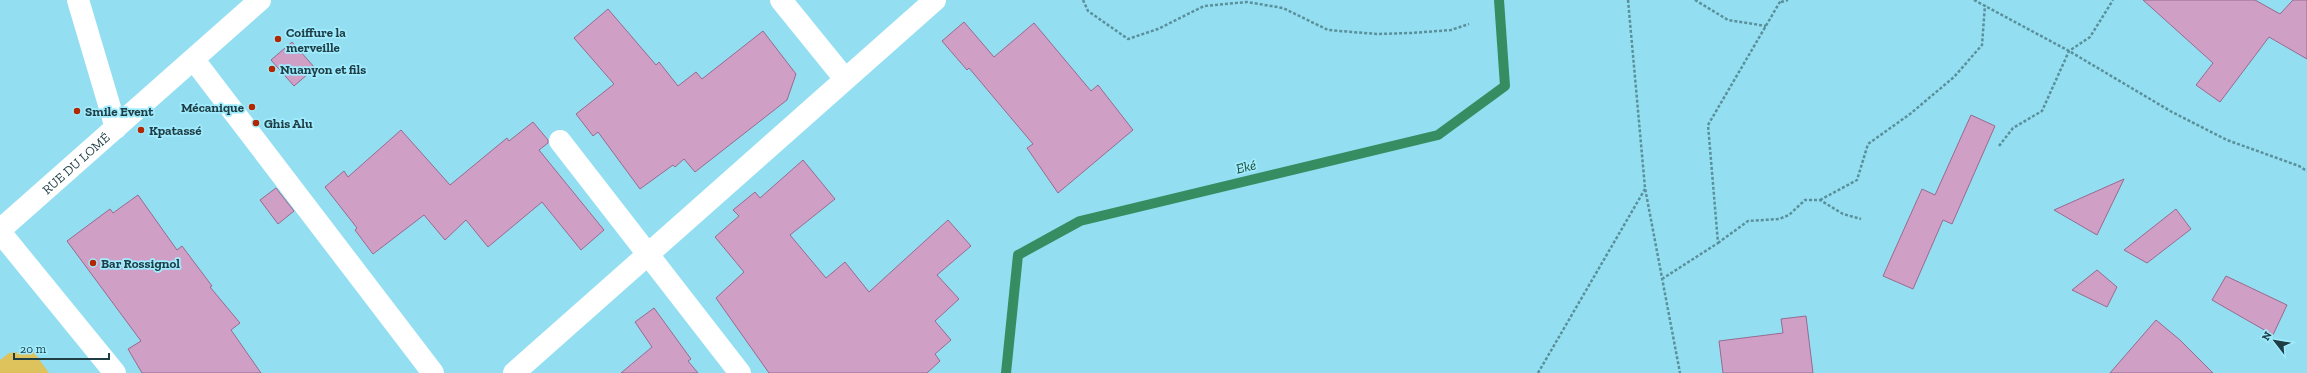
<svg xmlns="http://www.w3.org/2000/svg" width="2307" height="373" viewBox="0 0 2307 373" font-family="'Zilla Slab',serif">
<rect width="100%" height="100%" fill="#93dff1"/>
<!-- green -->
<path fill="#dec25c" d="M33 351 49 373H0V360L9 353Z"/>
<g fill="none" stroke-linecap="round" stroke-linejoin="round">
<!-- stream -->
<path stroke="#368d61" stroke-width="10" d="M1006 373 1018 255 1080 221 1438 135 1505 86 1499 0"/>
</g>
<!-- building -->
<path fill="#d09fc6" stroke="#986a8f" d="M2143 0H2255L2280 14 2293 0H2307V59L2269 37 2220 102 2196 85 2213 63Z
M608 9 656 65 659 62 678 86 696 72 702 79 763 31 796 74 787 100 695 172 684 159 675 167 673 165 640 189 598 132 593 136 576 114 614 84 574 38Z
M964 22 994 57 1034 23 1091 91 1098 85 1133 130 1058 193 1027 148 1033 144 969 68 967 70 942 41Z
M292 42 315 68 294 86 271 60Z
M1971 115 1995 126 1952 224 1943 220 1913 289 1883 276 1922 189 1935 195Z
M533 122 548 140V143L539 150 604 230 581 250 542 202 488 247 466 220 445 240 424 215 373 254 355 230 357 228 325 187 344 171 348 177 401 130 450 185 507 138 509 141Z
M803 160 835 199 790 235 826 278 845 262 869 292 948 220 971 246 937 275 959 299 935 321 951 340 935 354 940 361 927 373H769L716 298 744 272 715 237 739 216 733 210 755 192 760 198Z
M2124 179 2097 235 2054 210Z
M276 188 294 211 278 224 260 200Z
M138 195 177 250 182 246 212 286 210 287 240 323 231 330 261 373H142L128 349 141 341 67 241 110 209 113 213Z
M2176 209 2191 229 2147 263 2124 250Z
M2097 270 2117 287 2107 307 2072 290Z
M2226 276 2287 305 2273 335 2212 300Z
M654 308 691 359 688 361 698 373H621L652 347 635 322Z
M1806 316 1813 373H1723L1719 341 1783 333 1781 319Z
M2156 320 2180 340 2213 373H2110Z"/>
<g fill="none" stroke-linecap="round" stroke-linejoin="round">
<!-- path -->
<path stroke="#5a909c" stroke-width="2.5" stroke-dasharray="3 2" stroke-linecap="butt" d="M1083 0 1088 11 1128 39 1158 29 1204 6 1247 2 1283 8 1328 30 1377 34 1411 33 1451 30 1469 24
M1628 0 1645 188 1680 373
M1695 0 1728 20 1766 26
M1974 0 2069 51 2172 112 2227 140 2299 166 2307 171
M1781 2 1788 0
M1999 146 2013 128 2042 111 2069 51 2090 37 2113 0
M1820 200 1857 180 1868 144 1910 114 1954 77 1982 45 1985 5
M1718 243 1748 221 1779 219 1789 215 1805 200H1820L1843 214 1861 219
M1662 279 1718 243 1708 125 1781 0
M1538 373 1645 189"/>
<!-- minor -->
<path stroke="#fff" stroke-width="22" d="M78 0 116 128
M781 0 845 79
M194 60 433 373
M560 141 740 373
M0 232 115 373
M514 373 935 0"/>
<!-- primary -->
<path stroke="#fff" stroke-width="22" id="s1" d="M0 230 260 0"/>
</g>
<!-- markers -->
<g fill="#b22700" stroke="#a0ecfe" stroke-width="1.5">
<circle cx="278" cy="39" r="4"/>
<circle cx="272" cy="69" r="4"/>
<circle cx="252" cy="107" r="4"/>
<circle cx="77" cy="111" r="4"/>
<circle cx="256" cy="123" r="4"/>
<circle cx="141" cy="130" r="4"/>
<circle cx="93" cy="263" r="4"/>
</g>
<g text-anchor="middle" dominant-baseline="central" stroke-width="3.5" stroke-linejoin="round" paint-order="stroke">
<!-- poi labels -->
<g font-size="13" font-weight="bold" fill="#1e3d44" stroke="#a0ecfe" text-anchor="start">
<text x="286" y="32">Coiffure la<tspan x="286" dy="15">merveille</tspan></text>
<text x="280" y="69">Nuanyon et fils</text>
<text x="244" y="107" text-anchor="end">Mécanique</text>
<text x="85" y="111">Smile Event</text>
<text x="264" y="123">Ghis Alu</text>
<text x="149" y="130">Kpatassé</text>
<text x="101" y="263">Bar Rossignol</text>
</g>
<!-- street labels -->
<g font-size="13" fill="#1e3d44" stroke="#a0ecfe">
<text stroke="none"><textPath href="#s1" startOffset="101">RUE DU LOMÉ</textPath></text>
</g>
<!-- water labels -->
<g font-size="14" font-style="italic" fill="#1a462b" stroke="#a0ecfe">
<text transform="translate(1246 167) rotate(-14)">Eké</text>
</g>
</g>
<!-- north arrow -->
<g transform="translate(2275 341) rotate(301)" stroke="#a0ecfe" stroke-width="3" paint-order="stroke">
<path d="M0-3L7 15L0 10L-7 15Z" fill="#1e3d44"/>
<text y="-6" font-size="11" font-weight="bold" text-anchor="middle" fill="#1e3d44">N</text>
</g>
<!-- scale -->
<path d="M14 353v6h95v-6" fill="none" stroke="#1e3d44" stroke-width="2"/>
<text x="20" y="353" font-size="12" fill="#1e3d44" stroke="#a0ecfe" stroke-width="3" paint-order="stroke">20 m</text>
</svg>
